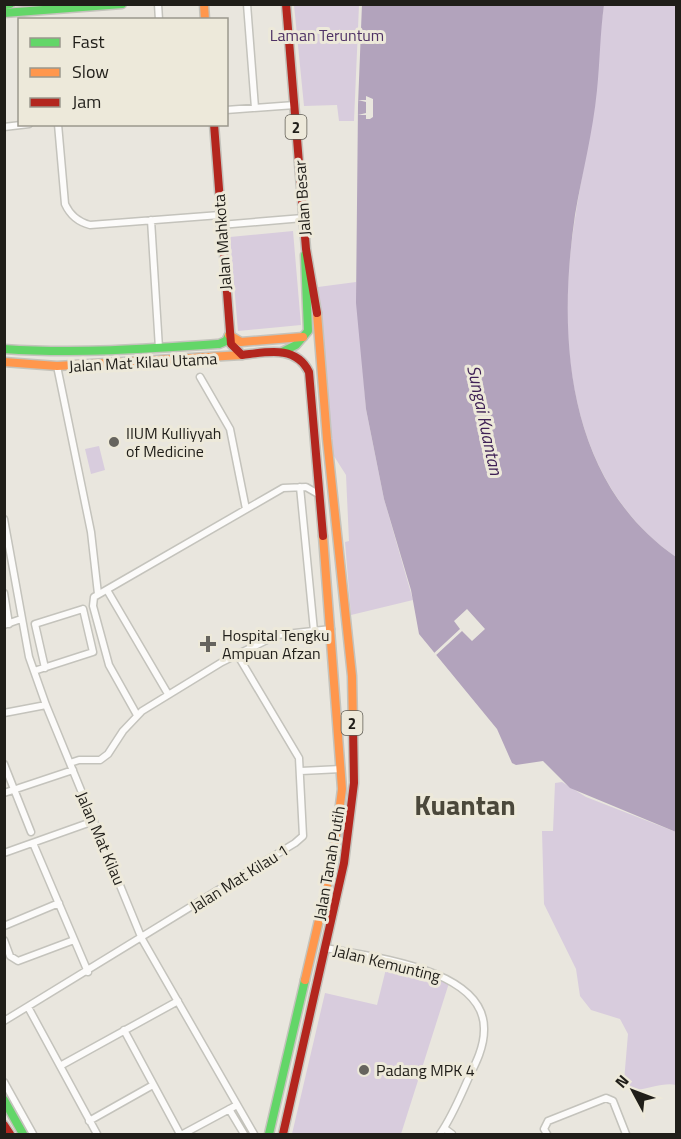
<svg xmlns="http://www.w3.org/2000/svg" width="681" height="1139" viewBox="0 0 681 1139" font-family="'Titillium Web',sans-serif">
<rect width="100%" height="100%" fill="#e9e6de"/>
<!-- green -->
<path fill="#d8ccdd" d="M294 5H359L354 121H339L337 105 304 106Z
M604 5H676V557C579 490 559 366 570 256 575 208 586 161 592 113 597 77 598 40 604 5Z
M293 231 301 325 238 331 230 237Z
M356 282 366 409 384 499 413 600 351 615 345 542 349 541 346 475 332 453 318 287Z
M99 446 105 470 91 474 85 449Z
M562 782 586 797 676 832V1085C665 1082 648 1089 636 1090L624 1081 628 1034 620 1019 591 1010 580 996 576 969 544 904 542 831H553L555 783Z
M387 965 431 975 449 983 401 1134H292L325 993 377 1005Z"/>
<!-- water -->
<path fill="#b2a3bc" d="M362 4 604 5C600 33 600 62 597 90 593 132 582 174 575 215 557 337 566 481 676 557V832L570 788 543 761 516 765 512 763 497 729 419 634 411 590 384 499 366 409 356 303 358 105Z"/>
<!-- pier -->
<path fill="#e9e6de" d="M366 96 373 99V117L370 119H366V115H358L366 113V102L358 100H366Z
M467 609 485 629 472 641 462 631 434 657 432 655 460 629 454 621Z"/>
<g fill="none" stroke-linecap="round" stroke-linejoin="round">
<defs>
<path id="street" d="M158 4 159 20
M247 4 255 108
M226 110 295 105
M58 124 65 204C70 215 78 222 90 225L220 215
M4 127 29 124
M151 220 159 348
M220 225 303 218
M57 366 91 532 98 594
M200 377 230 429 246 509
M300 487 314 631
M4 519 29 657 46 705 142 939 254 1134
M107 590 168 694
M4 593 9 624
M4 625 21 619
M34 671 93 652 83 609 35 624 45 668
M4 713 46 705
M137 715 109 665 93 606 94 597 283 488 306 487 320 495
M70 763 79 760H100L108 754 123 731 142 711 222 662 277 635 331 629
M4 764 31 832
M301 771 341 769
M4 793 73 770
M33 843 88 972
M4 853 94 821
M4 926 59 903
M4 940 10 956 18 961 74 940
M326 948C370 957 486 968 484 1030 484 1047 476 1063 469 1077 460 1097 452 1117 440 1134
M28 1007 97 1134
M4 1021 295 843 303 836 299 758 237 654
M124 1030 180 1134
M60 1066 178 1001
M4 1082 33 1134
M229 1109 244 1134
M89 1121 153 1085
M444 1128 452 1134
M183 1134 237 1105
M547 1134 544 1129 548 1121 606 1098 613 1101 626 1134"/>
<path id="fast" d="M4 5 10 4
M4 13 122 4
M4 349C76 354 147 349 219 344L226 341 229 335
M282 352 296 345 308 331 305 255
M4 1100 23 1134
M269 1134 305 980"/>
<path id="slow" d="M204 4 205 20
M317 313 327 439 352 676 353 725
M229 335 241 342 303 337
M4 362 57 366 242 355
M305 980 333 860 342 789 323 536"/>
<path id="jam" d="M286 4 306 249 317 313
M214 124 231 344 242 355C267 352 296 345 309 372L323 536
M4 1125 10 1134
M283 1134 344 863 354 783 353 725"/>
</defs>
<!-- street casing -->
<use href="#street" stroke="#c4c3bc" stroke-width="9"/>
<!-- fast casing -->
<use href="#fast" stroke="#c4c3bc" stroke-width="11"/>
<!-- slow casing -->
<use href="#slow" stroke="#c4c3bc" stroke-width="11"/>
<!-- jam casing -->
<use href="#jam" stroke="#c4c3bc" stroke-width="11"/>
<!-- street -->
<use href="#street" stroke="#fcfbfa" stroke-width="6"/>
<!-- fast -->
<use href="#fast" stroke="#63d668" stroke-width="8"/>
<!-- slow -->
<use href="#slow" stroke="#ff974d" stroke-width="8"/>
<!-- jam -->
<use href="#jam" stroke="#b3261e" stroke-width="8"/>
</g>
<!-- markers -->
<g fill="#66645e" stroke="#ede9da" stroke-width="2">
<circle cx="114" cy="442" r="6"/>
<path d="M205 635h6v6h6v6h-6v6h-6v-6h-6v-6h6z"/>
<circle cx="364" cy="1070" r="6"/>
</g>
<g text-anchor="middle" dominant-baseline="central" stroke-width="6" stroke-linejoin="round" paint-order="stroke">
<!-- shield labels -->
<g fill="#ede9da" stroke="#5e5b53" stroke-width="1.5">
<rect x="285.5" y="115" width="21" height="24" rx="4.5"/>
<rect x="341.5" y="711" width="21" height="24" rx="4.5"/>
</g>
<g font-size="15" font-weight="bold" fill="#201e19">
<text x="296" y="127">2</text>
<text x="352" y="723">2</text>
</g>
<!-- park labels -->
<g font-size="16" fill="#4e3165" stroke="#ede9da">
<text x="327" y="35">Laman Teruntum</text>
</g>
<!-- street labels -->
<g font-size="16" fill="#201e19" stroke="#ede9da">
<text transform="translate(302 198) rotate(-94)">Jalan Besar</text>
<text transform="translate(222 242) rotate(-94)">Jalan Mahkota</text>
<text transform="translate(143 362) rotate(-3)">Jalan Mat Kilau Utama</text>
<text transform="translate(101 838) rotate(67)">Jalan Mat Kilau</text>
<text transform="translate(329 863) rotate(-80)">Jalan Tanah Putih</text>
<text transform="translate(239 878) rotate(-32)">Jalan Mat Kilau 1</text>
<text transform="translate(387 963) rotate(14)">Jalan Kemunting</text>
</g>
<!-- poi labels -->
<g font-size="16" fill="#201e19" stroke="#ede9da" text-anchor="start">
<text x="126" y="433">IIUM Kulliyyah<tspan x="126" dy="18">of Medicine</tspan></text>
<text x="222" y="635">Hospital Tengku<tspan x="222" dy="18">Ampuan Afzan</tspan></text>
<text x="376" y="1070">Padang MPK 4</text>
</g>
<!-- water labels -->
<g font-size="18" font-style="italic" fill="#3f2155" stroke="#ede9da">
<text transform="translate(485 420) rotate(78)">Sungai Kuantan</text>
</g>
<!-- town labels -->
<g font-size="28" font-weight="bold" fill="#4b483b" stroke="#ede9da">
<text x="465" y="804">Kuantan</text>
</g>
</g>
<!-- border -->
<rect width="681" height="1139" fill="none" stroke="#201e19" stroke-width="12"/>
<!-- legend -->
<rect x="18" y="18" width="210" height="108" fill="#ede9da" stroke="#9b988d" stroke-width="1.5"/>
<rect x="30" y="38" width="30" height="9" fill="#63d668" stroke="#9b988d" stroke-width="1.5"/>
<text x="72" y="48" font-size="18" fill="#201e19">Fast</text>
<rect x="30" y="68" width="30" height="9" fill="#ff974d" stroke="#9b988d" stroke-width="1.5"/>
<text x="72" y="78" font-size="18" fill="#201e19">Slow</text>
<rect x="30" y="98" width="30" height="9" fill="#b3261e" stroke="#9b988d" stroke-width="1.5"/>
<text x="72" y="108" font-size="18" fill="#201e19">Jam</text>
<!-- north arrow -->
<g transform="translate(633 1091) rotate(311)" stroke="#ede9da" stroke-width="4.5" paint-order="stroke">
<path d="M0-4.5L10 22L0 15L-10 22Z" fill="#201e19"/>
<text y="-9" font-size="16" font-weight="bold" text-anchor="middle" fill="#201e19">N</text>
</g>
</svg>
